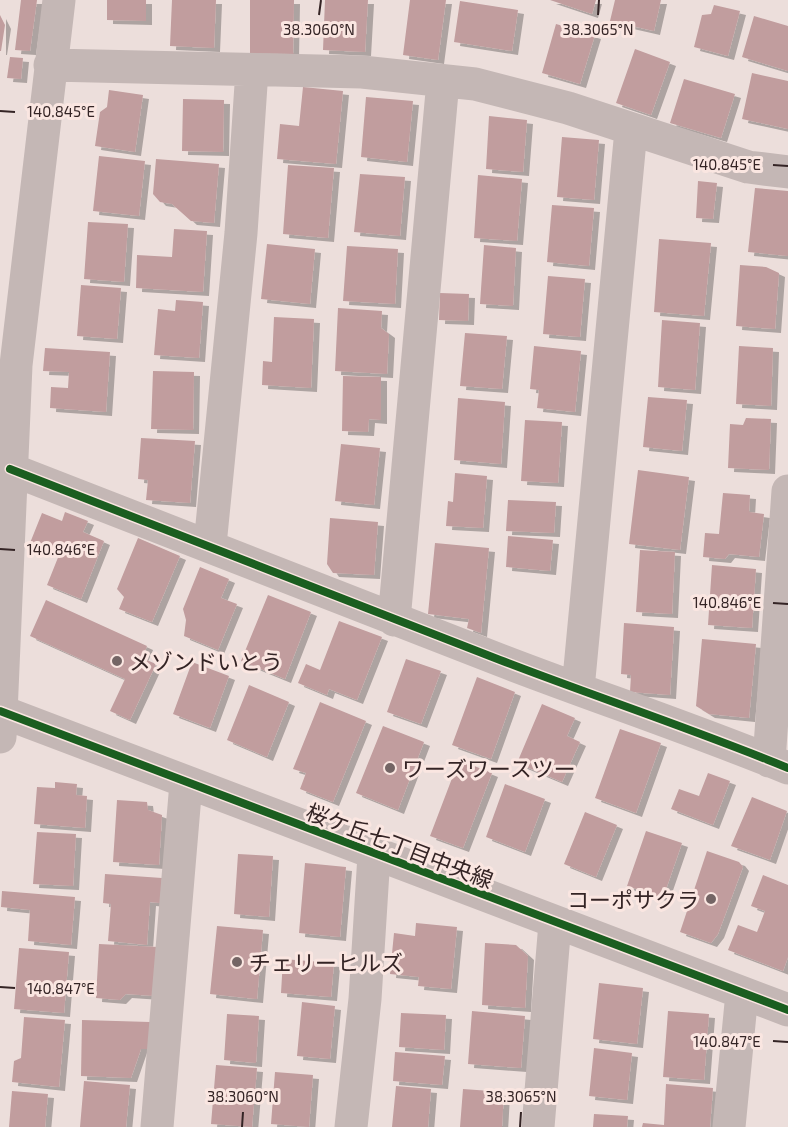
<svg xmlns="http://www.w3.org/2000/svg" width="788" height="1127" viewBox="0 0 788 1127" font-family="'Exo 2','Noto Sans JP',sans-serif">
<defs>
<filter id="shadow"><feDropShadow dx="6" dy="4" stdDeviation="0" flood-color="#0004"/></filter>
</defs>
<rect width="100%" height="100%" fill="#ecdedb"/>
<!-- building -->
<path fill="#c19d9e" filter="url(#shadow)" d="M21 0H37L30 51 15 50Z
M107 0H146V21L107 20Z
M172 0H216L214 48 170 46Z
M250 0H294L293 54 250 53Z
M325 0H368L365 52 323 50Z
M410 0H446L438 60 403 55Z
M550 0H596L592 14Z
M615 0H661L654 31 610 21Z
M460 1 518 10 512 51 454 42Z
M714 5 740 11 728 56 694 47 702 15 711 14Z
M0 15 5 25 1 51H0Z
M754 16 788 26V71L742 57Z
M556 24 595 35 580 84 542 73Z
M635 49 670 62 651 115 616 103Z
M10 57 23 58 21 79 7 78Z
M752 73 788 81V129L742 119Z
M684 79 735 94 721 138 670 123Z
M303 87 343 91 336 164 277 159 280 124 299 126Z
M109 90 143 95 135 152 95 146 100 112 107 107Z
M366 97 413 101 407 162 361 157Z
M183 99 224 100 223 152 182 151Z
M489 116 527 120 523 172 486 169Z
M562 137 599 140 594 200 557 197Z
M99 156 145 161 139 216 93 211Z
M156 159 219 164 214 223 191 221 172 204 160 202 153 194Z
M288 165 334 168 328 238 283 234Z
M360 174 405 177 400 236 354 232Z
M478 175 522 179 517 241 474 238Z
M698 181 717 183 713 219 696 218Z
M755 188 788 191V256L748 252Z
M552 205 594 208 589 266 547 262Z
M88 222 128 224 124 282 84 279Z
M174 229 207 231 203 292 136 288 137 255 172 257Z
M659 239 711 243 704 316 654 312Z
M267 244 315 249 310 304 261 299Z
M484 245 516 248 513 306 480 304Z
M347 246 398 249 395 304 343 301Z
M740 265 766 267 779 273 775 329 736 326Z
M548 276 585 279 580 337 543 334Z
M81 285 121 288 117 339 77 336Z
M440 293 469 294 468 321 439 320Z
M176 300 203 302 199 358 154 355 158 309 175 311Z
M338 308 382 311 381 328 389 334 387 374 335 371Z
M274 317 314 319 311 388 262 385 263 361 272 362Z
M662 320 700 323 695 390 658 387Z
M465 333 507 336 502 389 460 386Z
M534 346 581 351 575 412 537 408 539 390 530 389Z
M739 346 773 348 771 406 736 404Z
M45 348 110 352 106 412 50 408 51 387 68 388 69 372 43 371Z
M153 371 194 372 193 430 151 429Z
M343 376 381 377V420L369 419 368 432 342 431Z
M648 397 687 400 682 451 643 447Z
M458 398 505 402 501 464 454 460Z
M746 418 771 419 769 470 728 468 730 424 743 425Z
M525 420 562 422 558 483 521 481Z
M141 438 195 441 190 503 146 500 148 480 138 479Z
M341 444 380 448 374 505 335 501Z
M638 470 689 477 680 550 629 544Z
M455 473 487 476 483 528 446 526 448 501 453 502Z
M723 493 750 495 749 512 764 514 759 557 729 554 725 559 703 557 705 533 719 534Z
M508 500 556 502 554 533 506 531Z
M65 512 88 521 83 532 104 541 81 599 47 585 59 555 30 543 42 513 62 521Z
M330 518 378 522 374 575 333 573 327 564Z
M508 536 553 540 550 571 506 567Z
M138 538 180 556 152 622 119 609 124 597 117 589Z
M435 543 489 548 481 633 467 628 469 619 428 614Z
M640 550 675 552 672 614 636 612Z
M712 565 756 569 752 628 708 625Z
M200 567 229 579 221 598 237 604 218 650 184 636 186 620 183 609Z
M268 595 311 612 285 679 241 661Z
M46 600 147 646 142 658 156 664 130 720 110 711 125 679 30 636Z
M339 621 382 637 357 700 329 689 327 695 298 683 306 664 320 670Z
M624 623 674 627 670 695 630 692 631 675 621 674Z
M702 639 756 644 749 718 709 714 696 706Z
M406 659 441 671 421 724 387 712Z
M192 662 229 676 210 728 173 714Z
M477 677 515 692 491 759 452 745Z
M249 685 289 702 267 757 227 740Z
M320 702 366 721 333 802 300 789 306 773 293 769Z
M542 704 575 718 567 736 580 742 562 782 517 763Z
M383 726 424 742 398 810 356 793Z
M620 729 661 743 636 813 595 798Z
M459 760 492 773 463 848 430 836Z
M708 773 730 781 713 825 671 809 679 789 699 796Z
M55 782 77 784 76 795 87 796 85 828 34 824 37 787 55 788Z
M505 784 545 799 525 852 486 837Z
M752 797 787 811 770 860 731 846Z
M117 800 147 802 148 810 162 815 159 865 113 862Z
M585 812 617 825 596 877 564 864Z
M646 831 682 843 663 898 627 886Z
M37 832 76 834 73 886 33 884Z
M707 851 739 862 743 867 718 934 711 943 680 932Z
M238 854 273 856 269 917 234 914Z
M305 863 346 867 340 937 299 933Z
M105 874 162 878 160 903 150 902 147 945 108 941 111 904 103 903Z
M763 875 788 885V957L783 971 728 950 738 925 757 932 765 911 751 906Z
M2 891 75 897 71 945 28 941 30 910 1 907Z
M416 923 457 927 451 989 418 986 419 977 390 974 394 933 415 936Z
M217 926 263 930 257 999 210 994Z
M485 943 516 945 528 956 525 1008 482 1005Z
M99 944 158 947 155 996 126 994 120 1000 96 998Z
M19 948 69 952 64 1013 14 1009Z
M283 959 334 963 331 997 281 993Z
M599 983 643 988 637 1044 593 1039Z
M302 1002 335 1006 330 1059 297 1056Z
M472 1011 525 1016 521 1068 468 1064Z
M668 1011 709 1014 704 1080 663 1077Z
M401 1013 446 1015 444 1050 399 1047Z
M227 1014 259 1016 256 1063 224 1060Z
M24 1017 65 1020 59 1087 12 1082 14 1061 21 1058Z
M82 1020 150 1022 149 1049H141L131 1078 81 1076Z
M594 1048 632 1053 627 1100 589 1096Z
M395 1052 445 1056 442 1085 393 1081Z
M216 1065 257 1068 252 1127 211 1124Z
M275 1072 313 1075 309 1127 271 1124Z
M84 1081 130 1085 126 1127H80Z
M666 1084 713 1088 710 1127H642L643 1123 664 1125Z
M396 1086 431 1089 428 1127H392Z
M463 1089 504 1092 502 1127H460Z
M12 1091 48 1094 45 1127H9Z
M594 1114 628 1116 627 1127H593Z"/>
<g fill="none" stroke-linecap="round" stroke-linejoin="round">
<!-- minor -->
<path stroke="#c4b7b5" stroke-width="33" d="M50 65 362 72 475 84 568 108 748 167 788 172
M10 469C174 532 336 597 500 660 596 697 693 729 788 768
M210 545 241 233 252 70
M394 620 443 81
M578 689 631 130
M0 711 788 1010
M0 737 16 365 59 0
M769 761 788 491
M157 1127 186 783
M351 1127 365 999 374 855
M538 1127 555 923
M729 1127 742 993"/>
<defs>
<path id="cycleway" d="M10 469C174 532 336 597 500 660 596 697 693 729 788 768
M0 711 788 1010"/>
</defs>
<!-- cycleway casing -->
<use href="#cycleway" stroke="#fae6e1" stroke-width="11"/>
<!-- cycleway -->
<use href="#cycleway" stroke="#1b5e20" stroke-width="8"/>
</g>
<!-- ticks -->
<path fill="none" stroke="#342425" stroke-width="2" d="M319 15 321 0M598 15 599 0M0 111 15 112M773 165 788 166M0 549 15 550M773 603 788 604M0 987 15 988M773 1041 788 1042M242 1127 243 1112M520 1127 521 1112"/>
<!-- markers -->
<g fill="#746565" stroke="#fae6e1" stroke-width="2">
<circle cx="117" cy="661" r="6"/>
<circle cx="390" cy="768" r="6"/>
<circle cx="711" cy="899" r="6"/>
<circle cx="237" cy="962" r="6"/>
</g>
<g text-anchor="middle" dominant-baseline="central" stroke-width="6" stroke-linejoin="round" paint-order="stroke">
<!-- poi labels -->
<g font-size="22" fill="#342425" stroke="#fae6e1" text-anchor="start">
<text x="129" y="661">メゾンドいとう</text>
<text x="402" y="768">ワーズワースツー</text>
<text x="699" y="899" text-anchor="end">コーポサクラ</text>
<text x="249" y="962">チェリーヒルズ</text>
</g>
<!-- street labels -->
<g font-size="22" fill="#342425" stroke="#fae6e1">
<text transform="translate(400 845) rotate(21)">桜ケ丘七丁目中央線</text>
</g>
</g>
<g font-size="15" text-anchor="middle" fill="#342425" stroke="#fae6e1" stroke-width="6" stroke-linejoin="round" paint-order="stroke">
<text x="319" y="35">38.3060°N</text>
<text x="598" y="35">38.3065°N</text>
<text x="61" y="117">140.845°E</text>
<text x="727" y="170">140.845°E</text>
<text x="61" y="555">140.846°E</text>
<text x="727" y="608">140.846°E</text>
<text x="61" y="994">140.847°E</text>
<text x="727" y="1047">140.847°E</text>
<text x="243" y="1102">38.3060°N</text>
<text x="521" y="1102">38.3065°N</text>
</g>
</svg>
